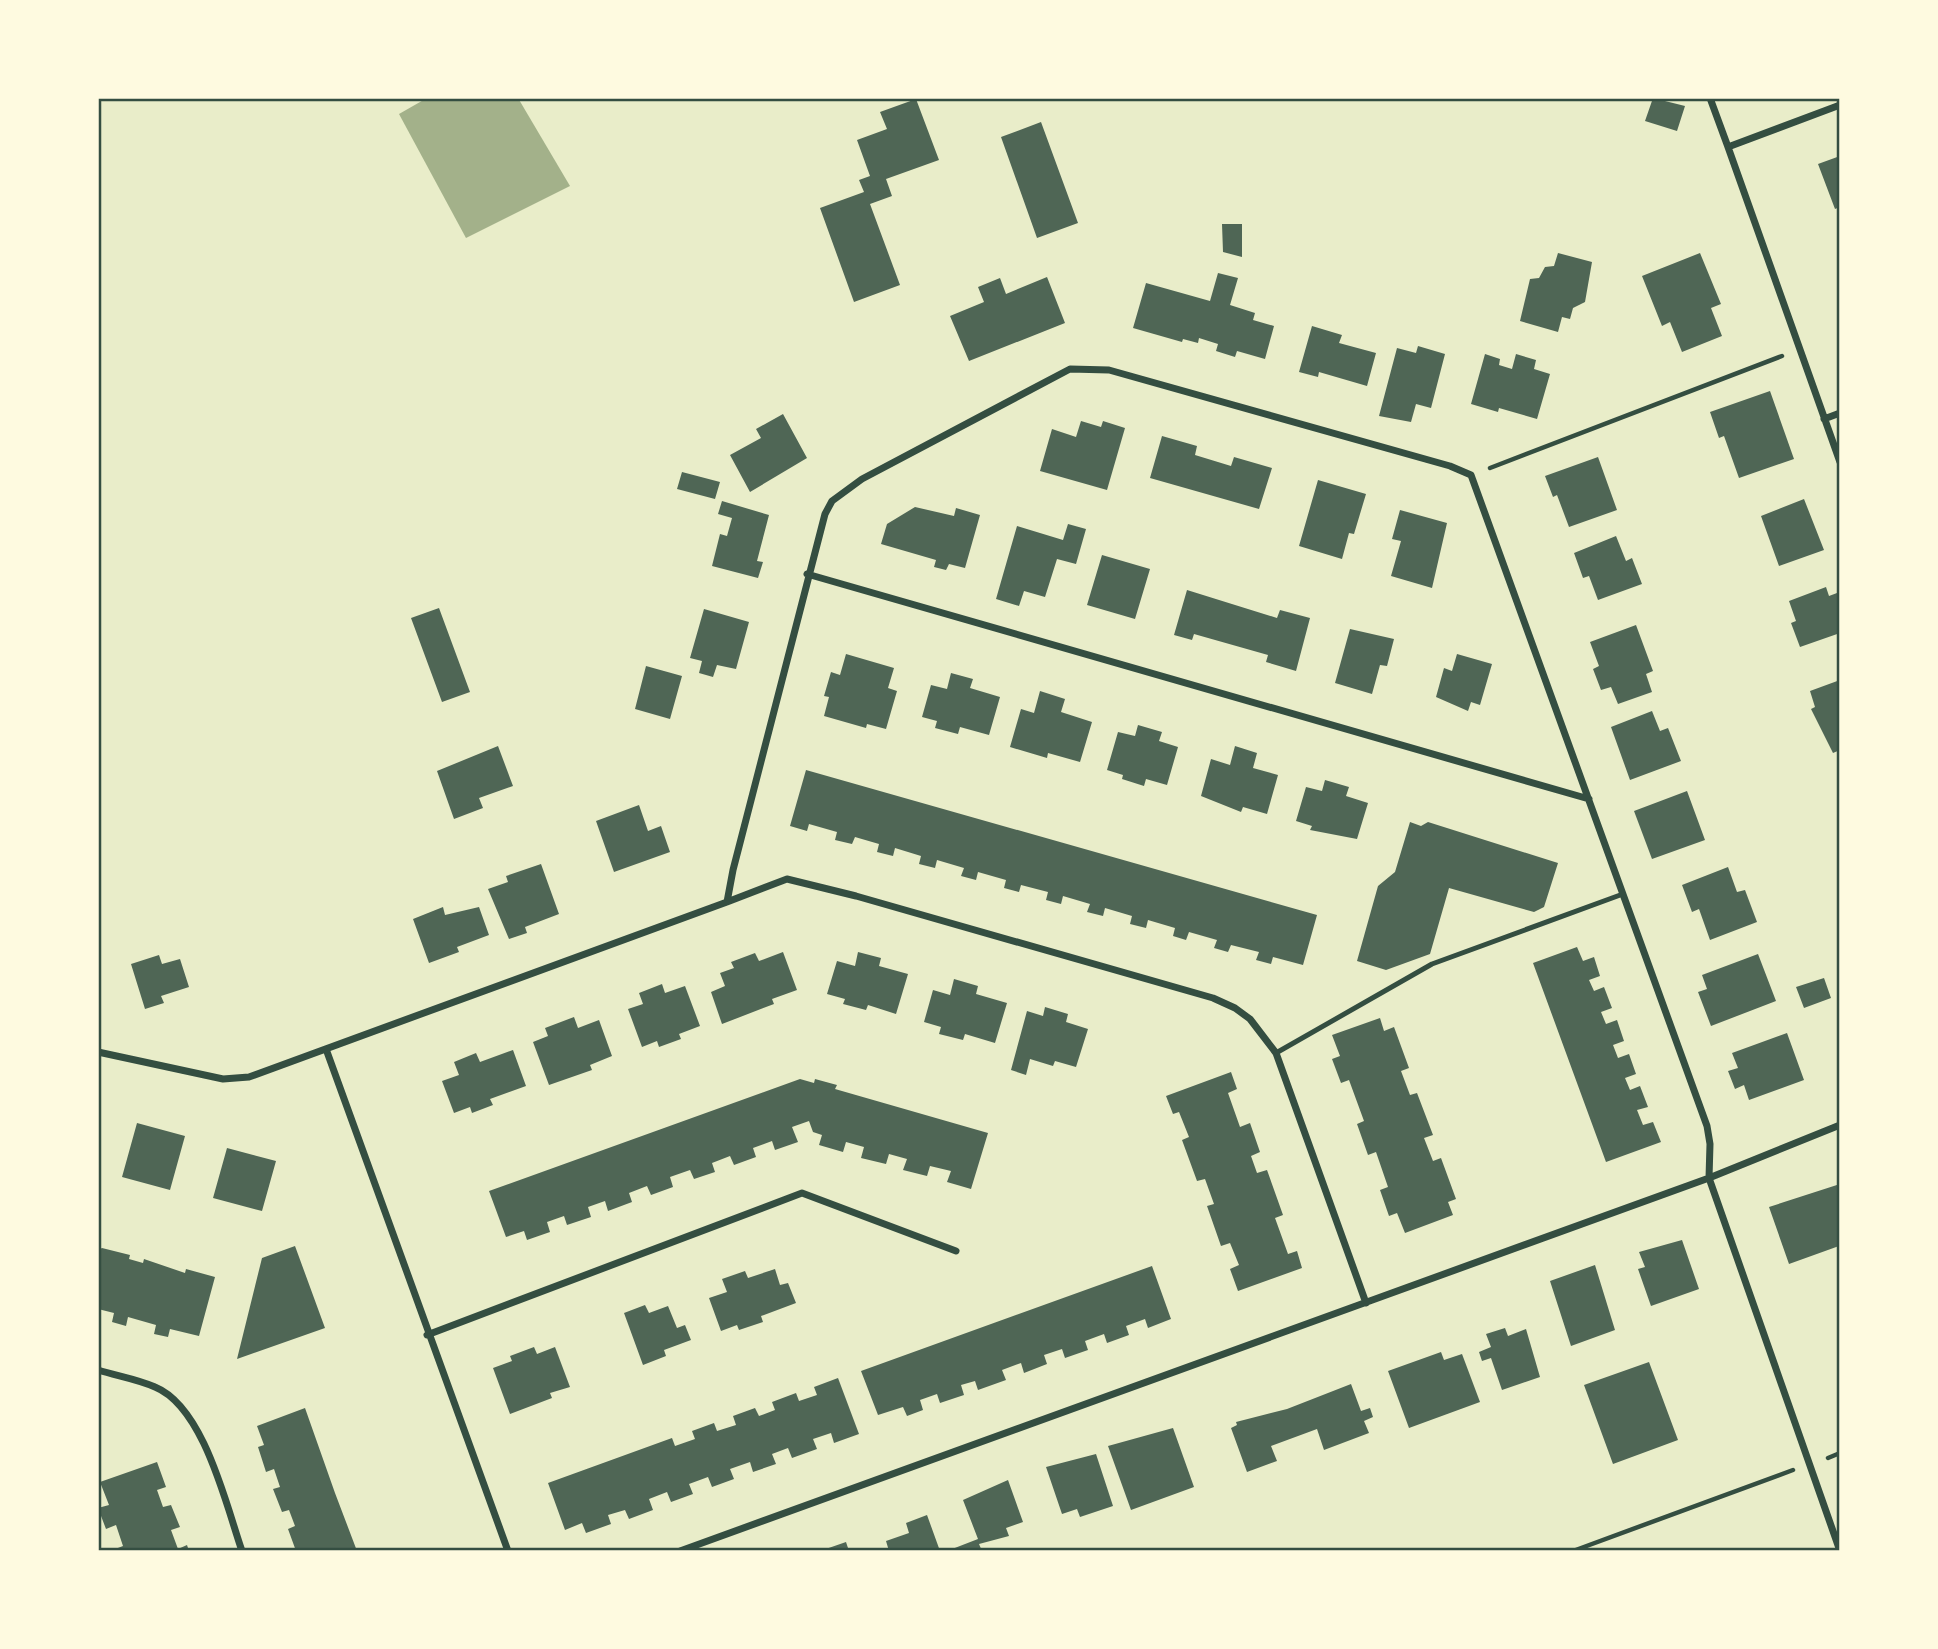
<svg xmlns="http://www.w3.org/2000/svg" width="1938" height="1649" viewBox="0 0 1938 1649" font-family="Mulish,sans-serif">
<rect width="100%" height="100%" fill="#e9edc9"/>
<!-- water -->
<path fill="#a3b18a" d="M427 98H518L570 186 466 238 399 114Z"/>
<!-- building -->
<path fill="#4f6655" d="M1653 98 1685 106 1677 131 1645 121Z
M916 99 939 160 886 179 892 196 870 204 900 285 854 302 820 208 864 192 859 180 870 176 857 140 887 129 880 112Z
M1041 122 1078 223 1037 238 1001 137Z
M1840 156V207L1835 209 1818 164Z
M1222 224H1242V257L1223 252Z
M1558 253 1592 262 1585 302 1573 308 1570 319 1562 317 1558 332 1520 321 1530 279 1539 278 1545 267 1554 266Z
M1700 253 1721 304 1711 308 1722 336 1682 352 1670 322 1662 326 1642 276Z
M1218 273 1238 278 1230 305 1255 313 1253 320 1274 326 1265 359 1237 351 1235 357 1216 351 1218 344 1199 338 1198 343 1183 339 1182 342 1133 328 1146 283 1210 301Z
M1047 277 1065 323 969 361 950 316 984 302 978 287 1000 278 1006 294Z
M1312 326 1342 335 1339 343 1376 353 1367 386 1319 372 1318 377 1299 372Z
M1418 346 1445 354 1431 408 1416 404 1411 422 1379 416 1397 348 1416 353Z
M1485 354 1500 359 1499 365 1512 369 1516 354 1536 360 1534 369 1550 374 1537 419 1499 408 1498 412 1471 404Z
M1770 391 1794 459 1739 478 1724 436 1719 438 1710 412Z
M783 414 807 458 750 492 730 455 761 438 756 429Z
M1081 421 1101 427 1103 421 1125 428 1107 490 1040 471 1052 429 1076 437Z
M1162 436 1197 446 1195 455 1231 466 1234 457 1272 468 1259 509 1150 478Z
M1598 457 1617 510 1569 527 1557 495 1553 497 1545 476Z
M682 472 720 482 715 499 677 489Z
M1318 480 1366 494 1354 534 1349 533 1342 559 1299 546Z
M1804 499 1824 550 1779 566 1761 516Z
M722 501 769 515 757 561 763 562 758 578 712 566 720 534 727 536 732 518 718 514Z
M915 507 954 516 956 508 980 515 965 568 949 564 946 570 934 567 936 560 881 544 887 524Z
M1400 510 1447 523 1432 588 1391 576 1401 541 1392 539Z
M1068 524 1086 529 1076 564 1057 559 1045 597 1024 591 1019 606 996 599 1017 526 1063 540Z
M1616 536 1626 561 1632 558 1642 584 1598 600 1589 576 1583 578 1574 553Z
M1102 555 1150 569 1135 619 1087 605Z
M1826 587 1829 596 1837 593 1840 601V633L1800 647 1791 623 1796 621 1789 601Z
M1187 590 1277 618 1280 610 1310 618 1296 671 1266 662 1268 655 1194 634 1192 640 1174 635Z
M439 608 470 692 442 702 411 618Z
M704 609 749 622 736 669 717 665 713 677 699 673 702 661 690 658Z
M1636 625 1653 671 1646 674 1652 692 1618 704 1611 687 1601 690 1593 669 1599 666 1590 642Z
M1350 629 1394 639 1387 666 1380 665 1372 694 1335 683Z
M846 654 894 668 888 688 897 691 886 729 867 724 866 728 824 716 829 697 824 696 831 672 840 675Z
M1457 654 1492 664 1480 705 1471 702 1468 711 1436 697 1444 668 1452 671Z
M646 666 682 676 670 719 635 709Z
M951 673 973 679 970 688 1000 697 989 735 960 727 958 734 935 728 937 721 922 717 931 685 947 689Z
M1840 680V750L1833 753 1811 709 1815 707 1810 691Z
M1040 691 1065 699 1061 712 1092 722 1080 762 1048 753 1047 758 1010 747 1021 709 1034 713Z
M1652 711 1660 731 1668 728 1681 761 1630 780 1611 727Z
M1138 725 1162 732 1159 741 1178 747 1167 785 1146 779 1144 786 1122 779 1123 775 1107 770 1118 732 1135 736Z
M498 746 513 786 479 798 483 808 454 819 437 771Z
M1235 746 1257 753 1253 768 1278 775 1267 814 1243 807 1241 812 1201 796 1211 759 1230 765Z
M806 770 1317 915 1303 965 1273 957 1271 964 1256 960 1259 952 1231 945 1228 952 1214 948 1217 940 1189 932 1186 940 1173 936 1175 928 1148 920 1146 928 1130 924 1132 916 1105 908 1103 916 1087 912 1090 904 1063 896 1061 904 1046 900 1048 892 1021 885 1019 892 1004 888 1006 880 978 872 976 880 961 876 964 868 937 860 935 868 919 864 921 856 895 848 893 856 877 852 879 844 855 837 852 844 835 840 837 832 809 824 807 831 790 826Z
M1325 780 1349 787 1346 796 1368 803 1357 839 1310 830 1312 826 1296 821 1306 787 1322 791Z
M1687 791 1705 840 1652 859 1634 811Z
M639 805 648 831 661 826 670 852 614 872 596 821Z
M1410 822 1421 826 1428 822 1558 863 1544 907 1534 912 1449 888 1430 954 1386 970 1357 961 1378 886 1395 872Z
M541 864 559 914 525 927 527 933 509 939 488 889 508 882 506 876Z
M1728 867 1737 892 1745 890 1757 922 1710 940 1699 909 1692 912 1682 885Z
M443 907 445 915 479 907 489 935 457 947 459 952 429 963 413 919Z
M1577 947 1583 961 1594 957 1600 976 1589 980 1594 991 1604 987 1612 1008 1601 1012 1606 1024 1617 1020 1624 1041 1613 1045 1618 1058 1629 1054 1636 1074 1625 1078 1630 1090 1640 1086 1648 1107 1637 1110 1643 1125 1653 1122 1661 1142 1606 1162 1533 963Z
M783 952 797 990 772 999 774 1004 722 1024 711 992 725 986 720 973 734 968 731 962 755 953 759 961Z
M858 952 881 958 879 966 908 974 896 1014 868 1005 866 1010 843 1004 845 999 827 994 837 961 855 966Z
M1758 954 1776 1001 1711 1026 1698 992 1707 989 1702 975Z
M159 955 162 964 180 959 189 987 161 996 164 1003 145 1009 131 964Z
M1824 978 1831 998 1804 1008 1796 987Z
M954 979 978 986 976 994 1007 1003 995 1043 965 1034 963 1040 939 1034 941 1027 924 1022 933 990 950 995Z
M662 984 665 993 685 986 700 1026 679 1034 681 1039 659 1047 657 1041 642 1047 628 1009 643 1004 639 993Z
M1045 1007 1068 1014 1066 1022 1088 1029 1076 1067 1055 1061 1053 1066 1030 1059 1026 1075 1011 1070 1027 1011 1043 1016Z
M574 1017 578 1028 599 1020 612 1056 590 1065 592 1070 549 1085 533 1042 548 1036 545 1028Z
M1380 1018 1384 1031 1394 1027 1409 1068 1401 1071 1410 1095 1417 1093 1433 1135 1424 1138 1433 1161 1441 1158 1456 1199 1448 1202 1453 1215 1405 1233 1397 1213 1389 1216 1380 1190 1388 1187 1376 1152 1368 1155 1357 1124 1364 1121 1349 1080 1341 1083 1332 1059 1340 1056 1332 1035Z
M1787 1033 1804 1080 1749 1100 1744 1085 1735 1089 1728 1071 1738 1068 1732 1053Z
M513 1050 526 1086 490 1099 493 1105 472 1113 470 1107 454 1113 442 1081 459 1075 454 1062 476 1053 480 1062Z
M1231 1072 1237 1089 1228 1093 1240 1127 1250 1123 1260 1152 1251 1156 1257 1173 1267 1170 1283 1215 1275 1218 1288 1254 1297 1251 1302 1268 1238 1291 1230 1269 1239 1265 1230 1243 1221 1246 1207 1206 1214 1204 1205 1179 1197 1181 1182 1140 1189 1137 1179 1112 1173 1114 1166 1096Z
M800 1079 814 1083 815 1079 837 1085 835 1089 988 1133 971 1189 947 1182 951 1171 930 1166 927 1176 903 1170 907 1159 889 1154 886 1164 861 1158 864 1147 846 1142 843 1152 819 1145 822 1135 813 1132 809 1121 792 1127 798 1142 775 1150 772 1141 753 1148 756 1157 734 1165 730 1156 712 1163 715 1172 694 1179 690 1170 670 1177 673 1187 651 1195 647 1186 629 1193 632 1202 608 1211 605 1201 588 1207 591 1217 567 1225 564 1216 547 1222 550 1232 527 1240 524 1231 506 1237 489 1191Z
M137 1123 185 1136 170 1190 122 1177Z
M227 1148 276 1161 262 1211 213 1198Z
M1840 1184 1839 1246 1789 1264 1769 1207Z
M1682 1240 1699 1289 1651 1306 1638 1269 1645 1267 1639 1252Z
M295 1246 325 1328 237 1359 262 1258Z
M102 1248 130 1255 129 1259 143 1263 144 1259 185 1273 186 1269 215 1277 199 1336 170 1329 168 1337 154 1334 156 1325 128 1317 126 1326 112 1322 114 1313 98 1309V1250Z
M1595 1265 1615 1330 1571 1346 1550 1281Z
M1152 1266 1171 1319 1148 1328 1145 1319 1126 1326 1129 1335 1107 1343 1104 1334 1085 1341 1088 1350 1065 1358 1062 1349 1044 1355 1047 1364 1024 1373 1021 1363 1002 1370 1006 1380 978 1390 975 1381 961 1385 964 1395 940 1403 937 1394 920 1400 923 1410 907 1416 903 1407 878 1415 861 1371Z
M775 1269 780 1285 788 1283 796 1303 761 1316 763 1322 739 1330 737 1325 721 1331 709 1298 727 1292 722 1279 745 1271 748 1278Z
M645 1305 649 1313 668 1306 677 1328 685 1325 691 1340 664 1350 666 1356 643 1365 624 1313Z
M1505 1328 1508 1336 1526 1329 1540 1377 1502 1390 1491 1358 1482 1361 1479 1352 1491 1347 1486 1334Z
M534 1347 537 1354 555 1347 570 1387 550 1393 552 1398 510 1414 493 1368 512 1361 510 1356Z
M1441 1352 1444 1360 1462 1354 1480 1402 1409 1428 1388 1371Z
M1649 1362 1678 1440 1613 1464 1584 1385Z
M838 1378 859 1434 834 1443 831 1433 813 1439 817 1449 792 1458 788 1448 772 1454 776 1464 753 1472 750 1462 730 1469 734 1479 712 1487 708 1477 689 1484 693 1494 671 1502 667 1492 649 1499 653 1510 629 1519 625 1510 608 1515 611 1524 586 1533 582 1523 565 1530 548 1483 672 1438 675 1446 695 1439 692 1431 714 1423 717 1431 736 1425 733 1416 755 1408 759 1416 775 1410 772 1402 796 1393 799 1401 817 1395 814 1387Z
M1351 1384 1361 1411 1370 1408 1373 1417 1364 1421 1369 1433 1324 1450 1317 1429 1271 1446 1277 1461 1247 1472 1231 1428 1237 1425 1236 1422 1287 1409Z
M305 1408 335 1493 357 1551H296L288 1529 295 1526 289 1510 282 1512 273 1489 280 1487 274 1469 266 1472 258 1447 264 1445 257 1426Z
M1173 1428 1194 1487 1131 1510 1108 1446Z
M1096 1454 1113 1506 1080 1517 1077 1509 1062 1514 1046 1467Z
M157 1462 166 1487 157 1490 163 1507 171 1505 180 1527 171 1530 178 1549 187 1545 189 1551H110L123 1546 116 1525 106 1529 98 1508 109 1505 100 1482Z
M1008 1480 1023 1522 1006 1528 1009 1536 979 1544 982 1551H947L978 1539 963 1500Z
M927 1515 940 1551H889L886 1541 909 1533 906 1523Z
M846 1542 849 1551H820Z"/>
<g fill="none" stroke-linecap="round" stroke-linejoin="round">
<!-- path -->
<path stroke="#344e41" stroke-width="4.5" d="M1490 468 1782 356
M1828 1458 1840 1453
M1573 1551 1793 1470"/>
<!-- service -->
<path stroke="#344e41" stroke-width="5" d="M1276 1053 1432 964 1623 894"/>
<!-- minor -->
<path stroke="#344e41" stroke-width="7" d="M1710 98 1728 147
M1840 105 1728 147 1840 462
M1824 419 1840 413
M807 574 1589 799
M727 902 787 879 856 896 1213 998 1235 1008 1250 1019 1276 1053 1366 1303
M326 1049 508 1551
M98 1052 223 1079 249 1077 727 902 733 870 825 514 832 501 862 479 1070 369 1109 370 1450 466 1471 475 1707 1126 1710 1144 1709 1178 1840 1551
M427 1335 802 1193 956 1251
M98 1370C117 1376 137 1379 155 1387 204 1407 226 1505 242 1551
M680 1551 1709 1178 1840 1125"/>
</g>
<!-- border -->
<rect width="1938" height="1649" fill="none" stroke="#fefae0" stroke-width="200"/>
<rect x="100" y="100" width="1738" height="1449" fill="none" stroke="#344e41" stroke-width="2.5"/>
</svg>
